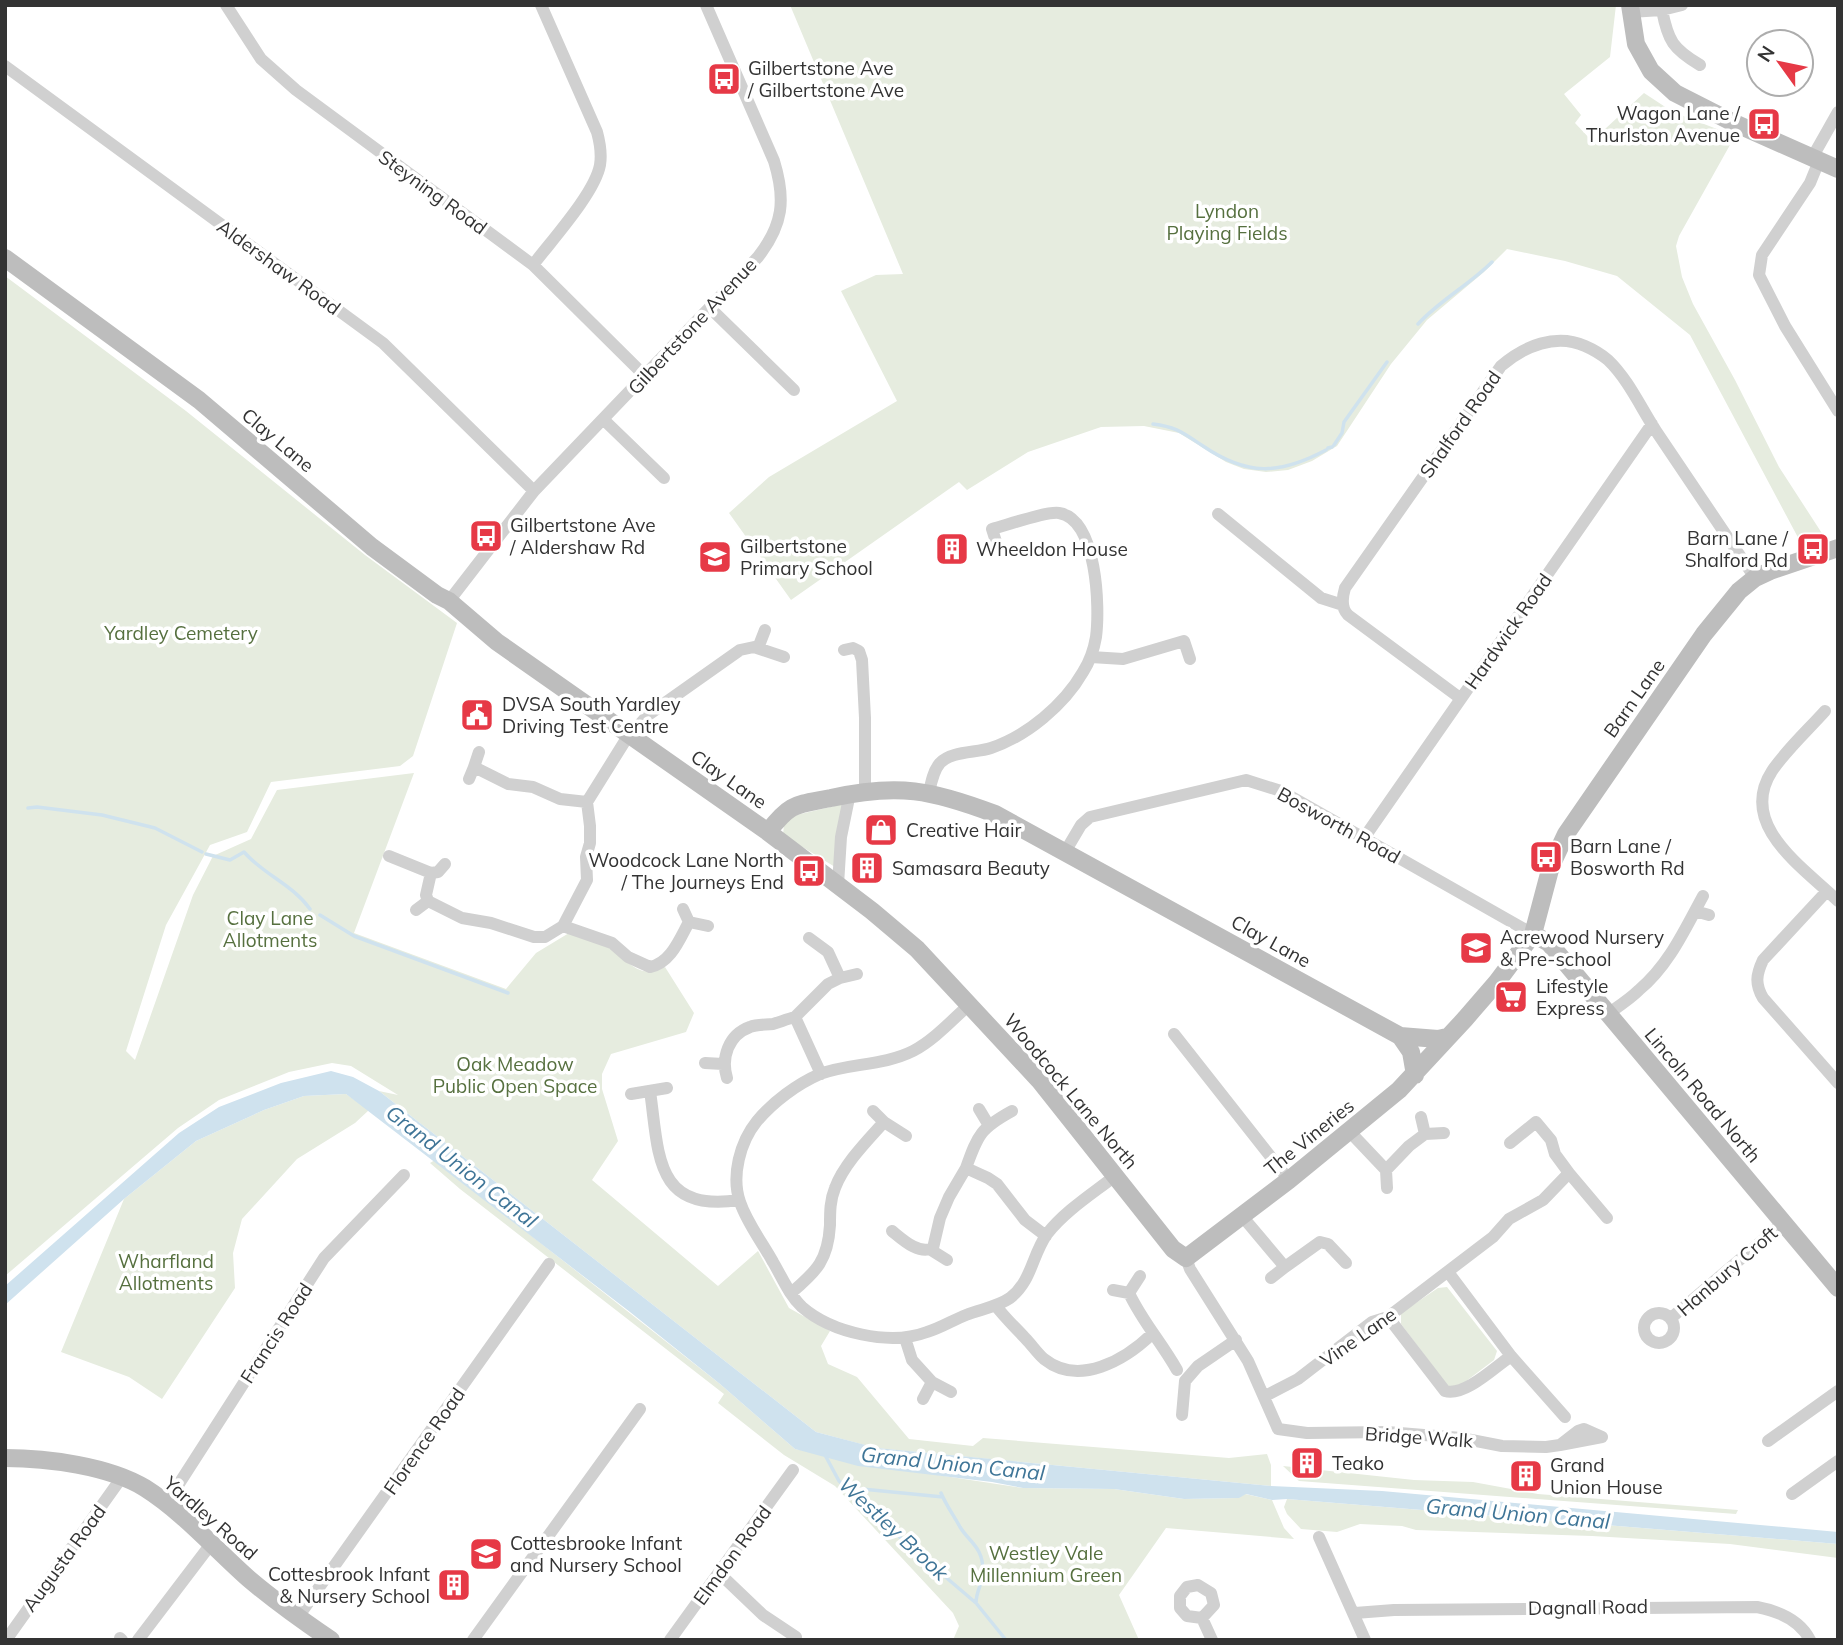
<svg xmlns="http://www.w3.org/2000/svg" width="1843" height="1645" viewBox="0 0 1843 1645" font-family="Mulish,sans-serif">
<rect width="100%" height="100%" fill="#fff"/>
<!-- green -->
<path fill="#e6ecdf" d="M790 5H1616L1610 57 1564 94 1581 115 1575 123 1592 141 1644 93 1673 112 1735 136 1679 236 1676 246 1682 277 1693 304 1735 380 1779 467 1825 538 1802 545 1690 335 1617 276 1565 261 1507 249 1484 272 1427 320 1391 364 1337 446 1312 461 1288 470 1266 472 1244 469 1226 462 1179 433 1144 426 1101 427 1028 452 967 490 959 482 791 600 729 513 769 477 897 401 841 291 876 275 903 274Z
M5 276 186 411 365 555 457 623 413 756 400 766 271 782 247 832 210 845 166 925 126 1051 135 1060 193 895 213 856 251 839 277 790 414 773 354 933 506 989 536 953 569 933C581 937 595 940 606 946 629 958 635 981 665 967L694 1013 686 1032 611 1054 602 1074V1089L618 1141 592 1180 718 1286 758 1251 789 1308 830 1331 821 1346 828 1364 857 1377 909 1439 973 1446 983 1438 1229 1458 1267 1454 1271 1465V1486L876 1448 816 1432 379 1091 398 1095 351 1066 332 1063 289 1072 219 1100 178 1128 5 1276Z
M843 804 835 867 783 835 784 824 788 817Z
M346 1094 369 1110 355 1123 297 1159 242 1219 233 1253 235 1288 162 1399 129 1377 61 1352 124 1199 196 1141 264 1110 304 1096Z
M435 1160 720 1384 795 1449 931 1474 1023 1488 1114 1489 1184 1499 1238 1498 1245 1494 1272 1500 1284 1528 1294 1539 1166 1528 1119 1595 1139 1640H953L959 1626 953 1613 835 1486 784 1455 718 1403 724 1394 460 1189 430 1163Z
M1447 1287 1497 1351 1494 1360 1457 1388 1450 1389 1401 1324V1313L1438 1288Z
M1283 1466 1414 1480 1473 1482 1538 1494 1738 1510 1736 1514 1299 1481Z
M1287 1499 1838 1544V1558L1730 1544 1592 1536 1416 1530 1402 1526 1360 1524 1337 1532 1301 1529 1287 1514 1284 1507Z"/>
<!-- water -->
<path fill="#cfe2ee" d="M331 1071 353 1077 379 1091 816 1432 877 1448 1271 1486 1382 1491 1838 1532V1544L1287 1499 1272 1500 1246 1494 1239 1498 1184 1499 1114 1489 1023 1488 992 1482 858 1466 795 1449 720 1384 630 1312 346 1094 304 1096 264 1110 196 1141 124 1199 5 1305V1286L179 1133 219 1107 281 1083Z"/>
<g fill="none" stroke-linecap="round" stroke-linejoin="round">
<!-- stream -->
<path stroke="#cfe2ee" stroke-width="3.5" d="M1418 324C1440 300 1469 285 1492 262
M1153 424C1177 427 1183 433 1203 446 1247 476 1279 475 1326 450
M1334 445 1342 433 1344 422 1387 362
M1328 448 1332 447
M28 808 37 807 102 815 155 828 202 852
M206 854 230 860 244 852C264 875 292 884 310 909
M320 915 354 936 508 993
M825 1455 839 1481 915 1551 976 1603 1006 1640
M862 1489 943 1497
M941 1493C946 1505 954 1516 960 1527 970 1543 983 1547 983 1571 984 1581 976 1590 976 1603"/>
<!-- street -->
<path stroke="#d0d0d0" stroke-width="12" d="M226 5 261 59 296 90 533 265 645 376
M1662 10C1668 41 1673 49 1700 65
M1630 12 1662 10 1682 5
M5 66 383 343 534 491
M1812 158 1838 112
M1819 161 1810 183 1762 255 1759 275 1785 326 1838 411
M533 265C551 241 595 193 600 165 602 153 600 143 597 132L541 5
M710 308 794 390
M604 420 664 478
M1218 514 1321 598 1343 605
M449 601 534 491 758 257C783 225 786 200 774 161L706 5
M758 648 765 630
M844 650 853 648 859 651 862 660 865 718V790
M1091 657 1123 659 1184 641 1190 659
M1460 698 1348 615C1341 608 1342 598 1345 588L1501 366C1524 346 1556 333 1585 346 1592 349 1602 355 1608 360 1628 379 1641 408 1656 431 1689 480 1722 529 1755 578
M1825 711C1808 730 1786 750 1772 771 1737 825 1804 868 1838 901
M474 767 479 752
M469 779 474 767 508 784 533 787 560 799 587 802
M929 793C931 783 933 771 940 763 951 751 976 753 991 748 1027 736 1064 705 1083 672 1090 661 1094 649 1096 637 1100 607 1097 519 1059 513 1047 511 1007 525 992 529L998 548
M1364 838 1652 424
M1065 852 1081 825 1090 817 1246 780 1281 791 1533 934
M389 856 431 873 438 872 445 864
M431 873 426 895 428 901 462 918 491 923 534 937H545L563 926 587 880 586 857 590 843V826L587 802 625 741 648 715 740 650 754 647 784 657
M838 885 841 837 850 793
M1827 891 1763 960C1756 975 1755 984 1763 998L1838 1083
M416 910 428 901
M1695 911 1709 915
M689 922 708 926
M563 926 612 943 628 957 650 967C671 963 680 938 689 922L683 909
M840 978 857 974
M970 1004C952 1020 934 1040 913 1051 883 1066 849 1063 820 1074 797 1084 773 1102 757 1121 740 1142 731 1176 740 1202 747 1223 762 1242 773 1262 782 1277 789 1295 802 1307 832 1333 890 1346 927 1332 941 1328 953 1320 966 1315 981 1309 997 1307 1010 1298 1032 1281 1032 1255 1047 1234 1065 1211 1092 1194 1115 1176
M1609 1013C1619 1006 1630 999 1639 990 1669 965 1685 929 1703 896
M795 1017 828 984 840 978 828 952 809 938
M1174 1034 1289 1180
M705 1063 723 1064
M727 1078C721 1058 728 1035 750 1027 757 1024 766 1025 773 1024 780 1022 787 1019 795 1017L821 1074
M650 1091C659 1153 654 1213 739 1200
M631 1094 667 1088
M979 1109 988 1124
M1421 1117 1425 1134
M884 1122 906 1136
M1350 1132 1386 1170 1409 1146 1425 1134 1444 1133
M966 1168C978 1134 981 1128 1012 1111
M1386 1170 1387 1188
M1569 1173 1607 1218
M1242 1216 1285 1267 1320 1242 1328 1244 1346 1263
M892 1231C903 1240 919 1255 933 1248L940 1218 949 1197 966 1168 988 1178 997 1184 1025 1220 1046 1236
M931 1250 947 1260
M1186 1258 1190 1269 1248 1361 1278 1429 1307 1433 1387 1432 1461 1438 1502 1446 1546 1447 1560 1445 1578 1431 1584 1429 1602 1437 1560 1445
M1448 1272 1511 1356 1565 1417
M1271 1278 1285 1267
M1113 1290 1129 1293 1140 1276
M791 1293C817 1271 828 1260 830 1225 830 1212 830 1200 835 1188 844 1164 867 1141 884 1122L873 1111
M1129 1293C1142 1321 1162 1343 1177 1370
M996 1306C1005 1318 1015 1327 1025 1338 1032 1345 1037 1353 1044 1359 1079 1387 1125 1360 1152 1334
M1644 1328a15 15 0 1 1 30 0a15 15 0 1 1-30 0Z
M1388 1317 1445 1391C1464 1397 1494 1368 1511 1356
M1671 1318 1783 1223
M905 1338 912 1360 932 1382
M1265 1396 1298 1379 1372 1322 1388 1317 1493 1237 1509 1219 1543 1200 1569 1173 1555 1154 1551 1140 1536 1122 1510 1143
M923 1399 932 1382 951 1392
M1182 1415 1185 1381 1198 1366 1236 1340
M1768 1441 1838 1391
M1792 1494 1838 1461
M166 1504 324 1258 404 1175
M1319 1537 1365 1640
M719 1573 763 1615 796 1637
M1355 1613 1394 1610 1757 1607C1778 1611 1800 1620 1810 1640
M298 1617 549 1264
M1202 1618 1214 1605 1211 1593 1198 1585 1187 1587 1180 1596V1608L1187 1616 1202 1618 1212 1640
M120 1638 122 1640
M6 1640 122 1477
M138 1640 211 1544
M473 1640 640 1409
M670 1640 793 1470"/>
<!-- secondary -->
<path stroke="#bdbdbd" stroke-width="18" d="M1630 5 1636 44 1651 71 1675 93 1732 122 1838 169
M5 258 199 400 372 547 437 595 449 601 497 642 768 832 872 911 917 949 1039 1080 1173 1249 1186 1258 1289 1180 1399 1090 1465 1019 1497 982 1533 934 1551 866 1566 834 1704 634 1739 591 1755 578 1770 571 1838 548
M768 832C791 802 796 805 831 798 898 783 932 790 995 814L1400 1036 1438 1039 1447 1037
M1533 934 1549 943 1838 1288
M1400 1036 1411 1052 1415 1075
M5 1458C47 1458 109 1466 145 1488 183 1512 215 1549 249 1579 275 1601 303 1621 331 1640"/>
</g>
<!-- icons -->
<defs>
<symbol id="bus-square" viewBox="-11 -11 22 22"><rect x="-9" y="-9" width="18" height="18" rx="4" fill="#e63946" stroke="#fff"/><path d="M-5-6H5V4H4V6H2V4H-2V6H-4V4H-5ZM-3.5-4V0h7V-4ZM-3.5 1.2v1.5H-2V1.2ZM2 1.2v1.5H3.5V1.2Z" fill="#fff"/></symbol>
<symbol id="building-square" viewBox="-11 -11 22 22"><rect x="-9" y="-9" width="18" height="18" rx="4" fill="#e63946" stroke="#fff"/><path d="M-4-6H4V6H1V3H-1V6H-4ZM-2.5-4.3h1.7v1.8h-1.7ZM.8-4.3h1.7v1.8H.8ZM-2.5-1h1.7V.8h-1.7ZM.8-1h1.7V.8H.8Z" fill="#fff"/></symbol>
<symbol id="school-square" viewBox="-11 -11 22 22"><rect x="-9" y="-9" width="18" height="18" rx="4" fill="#e63946" stroke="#fff"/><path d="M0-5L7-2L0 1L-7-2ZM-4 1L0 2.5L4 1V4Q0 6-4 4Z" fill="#fff"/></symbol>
<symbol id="civic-square" viewBox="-11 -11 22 22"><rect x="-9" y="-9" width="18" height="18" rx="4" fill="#e63946" stroke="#fff"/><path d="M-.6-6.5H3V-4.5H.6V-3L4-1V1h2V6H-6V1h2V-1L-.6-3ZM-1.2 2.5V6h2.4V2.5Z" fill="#fff"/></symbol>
<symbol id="shop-square" viewBox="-11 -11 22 22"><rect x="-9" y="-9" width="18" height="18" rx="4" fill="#e63946" stroke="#fff"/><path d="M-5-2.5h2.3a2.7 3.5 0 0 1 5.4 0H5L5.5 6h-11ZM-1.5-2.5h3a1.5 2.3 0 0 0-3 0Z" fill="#fff"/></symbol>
<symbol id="supermarket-square" viewBox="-11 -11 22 22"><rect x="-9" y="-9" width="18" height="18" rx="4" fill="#e63946" stroke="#fff"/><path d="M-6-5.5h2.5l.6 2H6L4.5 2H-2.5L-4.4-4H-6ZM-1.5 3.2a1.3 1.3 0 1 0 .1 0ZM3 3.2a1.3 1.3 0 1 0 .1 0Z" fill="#fff"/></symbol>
</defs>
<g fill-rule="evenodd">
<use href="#bus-square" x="705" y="60" width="38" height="38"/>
<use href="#bus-square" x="1745" y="105" width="38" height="38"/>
<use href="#bus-square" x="467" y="517" width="38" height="38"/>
<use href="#building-square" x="933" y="530" width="38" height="38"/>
<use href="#bus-square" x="1794" y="530" width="38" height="38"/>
<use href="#school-square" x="696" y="538" width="38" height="38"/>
<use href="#civic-square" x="458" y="696" width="38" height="38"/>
<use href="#shop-square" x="862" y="811" width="38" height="38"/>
<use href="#bus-square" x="1527" y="838" width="38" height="38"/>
<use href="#building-square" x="848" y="849" width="38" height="38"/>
<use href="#bus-square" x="790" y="852" width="38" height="38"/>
<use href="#school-square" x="1457" y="929" width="38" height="38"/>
<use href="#supermarket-square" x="1492" y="978" width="38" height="38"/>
<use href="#building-square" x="1288" y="1444" width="38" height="38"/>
<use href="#building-square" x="1507" y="1457" width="38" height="38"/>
<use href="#school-square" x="467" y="1535" width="38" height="38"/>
<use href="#building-square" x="435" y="1566" width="38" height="38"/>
</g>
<g text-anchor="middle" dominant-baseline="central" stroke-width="7" stroke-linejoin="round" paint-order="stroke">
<!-- poi labels -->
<g font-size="19" fill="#333" stroke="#fff" text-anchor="start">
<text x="748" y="68">Gilbertstone Ave<tspan x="748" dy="22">/ Gilbertstone Ave</tspan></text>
<text x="1740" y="113" text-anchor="end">Wagon Lane /<tspan x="1740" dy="22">Thurlston Avenue</tspan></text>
<text x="510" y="525">Gilbertstone Ave<tspan x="510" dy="22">/ Aldershaw Rd</tspan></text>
<text x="1788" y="538" text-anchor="end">Barn Lane /<tspan x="1788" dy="22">Shalford Rd</tspan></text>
<text x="740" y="546">Gilbertstone<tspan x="740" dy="22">Primary School</tspan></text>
<text x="976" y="549">Wheeldon House</text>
<text x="502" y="704">DVSA South Yardley<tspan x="502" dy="22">Driving Test Centre</tspan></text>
<text x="906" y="830">Creative Hair</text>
<text x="1570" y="846">Barn Lane /<tspan x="1570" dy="22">Bosworth Rd</tspan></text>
<text x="784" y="860" text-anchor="end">Woodcock Lane North<tspan x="784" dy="22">/ The Journeys End</tspan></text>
<text x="892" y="868">Samasara Beauty</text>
<text x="1500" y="937">Acrewood Nursery<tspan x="1500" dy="22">&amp; Pre-school</tspan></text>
<text x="1536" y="986">Lifestyle<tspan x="1536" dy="22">Express</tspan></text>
<text x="1332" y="1463">Teako</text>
<text x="1550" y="1465">Grand<tspan x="1550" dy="22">Union House</tspan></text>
<text x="510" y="1543">Cottesbrooke Infant<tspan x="510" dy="22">and Nursery School</tspan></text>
<text x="430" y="1574" text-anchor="end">Cottesbrook Infant<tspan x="430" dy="22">&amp; Nursery School</tspan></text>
</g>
<!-- street labels -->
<g font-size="19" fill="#333" stroke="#fff">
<text transform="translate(433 192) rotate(36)">Steyning Road</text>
<text transform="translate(279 267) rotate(36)">Aldershaw Road</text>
<text transform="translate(692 326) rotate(-47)">Gilbertstone Avenue</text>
<text transform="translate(1460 424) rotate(-55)">Shalford Road</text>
<text transform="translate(278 440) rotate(40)">Clay Lane</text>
<text transform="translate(1508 631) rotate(-55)">Hardwick Road</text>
<text transform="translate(1634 698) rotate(-55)">Barn Lane</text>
<text transform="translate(729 779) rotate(35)">Clay Lane</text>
<text transform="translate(1339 825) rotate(29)">Bosworth Road</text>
<text transform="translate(1271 941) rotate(29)">Clay Lane</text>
<text transform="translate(1071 1091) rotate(50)">Woodcock Lane North</text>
<text transform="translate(1703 1095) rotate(50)">Lincoln Road North</text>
<text transform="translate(1309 1137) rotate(-39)">The Vineries</text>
<text transform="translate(1727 1271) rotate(-41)">Hanbury Croft</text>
<text transform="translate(276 1333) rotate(-57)">Francis Road</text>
<text transform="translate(1358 1337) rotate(-35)">Vine Lane</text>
<text transform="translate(1419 1437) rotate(4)">Bridge Walk</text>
<text transform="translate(424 1441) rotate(-55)">Florence Road</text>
<text transform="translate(211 1518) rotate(41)">Yardley Road</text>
<text transform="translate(732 1555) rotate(-54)">Elmdon Road</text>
<text transform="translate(64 1558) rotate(-54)">Augusta Road</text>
<text transform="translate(1588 1607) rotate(-1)">Dagnall Road</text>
</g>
<!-- park labels -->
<g font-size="19" fill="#56703f" stroke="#fff">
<text x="1227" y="211">Lyndon<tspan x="1227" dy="22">Playing Fields</tspan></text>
<text x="181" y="633">Yardley Cemetery</text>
<text x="270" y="918">Clay Lane<tspan x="270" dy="22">Allotments</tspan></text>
<text x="515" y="1064">Oak Meadow<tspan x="515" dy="22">Public Open Space</tspan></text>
<text x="166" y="1261">Wharfland<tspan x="166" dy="22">Allotments</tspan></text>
<text x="1046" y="1553">Westley Vale<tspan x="1046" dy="22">Millennium Green</tspan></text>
</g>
<!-- water labels -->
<g font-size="21" font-style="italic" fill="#3f7597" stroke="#fff">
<text transform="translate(462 1166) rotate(38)">Grand Union Canal</text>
<text transform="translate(953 1463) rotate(6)">Grand Union Canal</text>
<text transform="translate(1518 1513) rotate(5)">Grand Union Canal</text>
<text transform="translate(894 1528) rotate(43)">Westley Brook</text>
</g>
</g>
<!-- border -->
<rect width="1843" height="1645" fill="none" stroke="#333333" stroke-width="14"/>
<!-- north arrow -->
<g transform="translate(1780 63) rotate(303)"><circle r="33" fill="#ffffff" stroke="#adadad" stroke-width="2"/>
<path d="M0-5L12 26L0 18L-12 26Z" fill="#e63946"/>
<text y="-10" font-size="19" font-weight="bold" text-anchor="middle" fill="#333333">N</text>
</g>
</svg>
